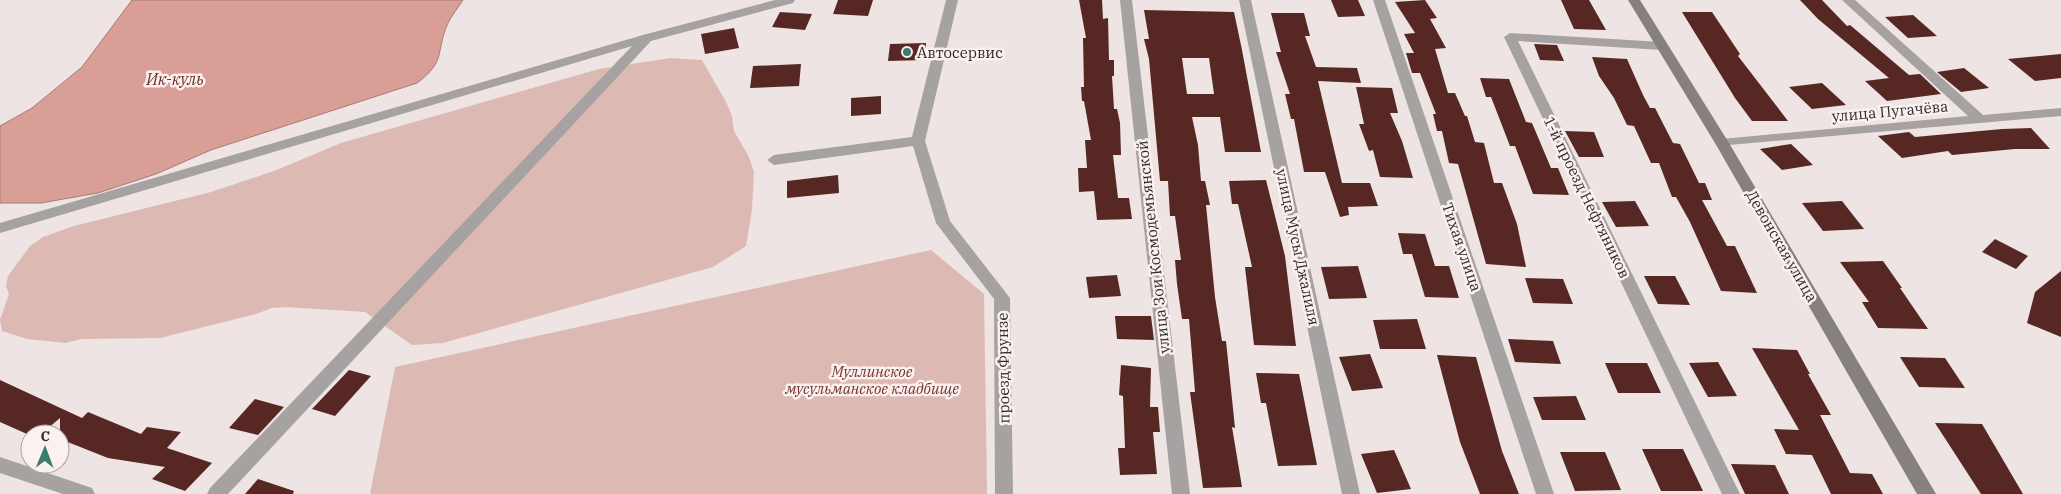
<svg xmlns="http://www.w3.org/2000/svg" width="2061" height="494" viewBox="0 0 2061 494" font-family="'IBM Plex Serif',serif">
<rect width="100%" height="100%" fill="#ede4e3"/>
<!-- green -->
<path fill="#ddb9b3" d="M671 58 702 60 726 102 732 116 734 131 749 157 754 172 752 210 746 246 713 267 443 343 412 345 365 312 287 307 272 308 256 314 160 338 82 339 65 343 27 339 2 331 0 320 9 294 6 286 8 276 30 246 43 237 74 226 211 192 274 171 341 143 599 69Z
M931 250 984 294 987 494H370L395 367Z"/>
<!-- water -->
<path fill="#d99f97" stroke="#a67c77" d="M132 0H463C458 8 452 15 448 23 435 52 447 61 417 83L211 150 156 174 98 193 41 203H0V126L32 108 82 67Z"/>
<!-- building -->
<path fill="#572823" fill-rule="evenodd" d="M838 0H873L868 16 833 14Z
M1079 0H1102L1103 19 1108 18 1109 60H1114V76H1112L1114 109H1117L1120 123 1121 155H1113L1118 198H1129L1132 219 1097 220 1094 191 1079 192 1078 168H1087L1085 140H1091L1084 101H1082L1081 87H1084L1083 38H1086Z
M1331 0H1358L1365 16 1338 17Z
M1425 0 1437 18 1430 19 1446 48 1435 49 1448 93H1455L1465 116H1467L1475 142 1484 143 1494 183H1502L1517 224 1526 267 1486 264 1458 164 1449 163 1442 131H1437L1433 114H1436L1420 73H1412L1406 53H1414L1404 34 1415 33 1395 2Z
M1561 0H1589L1606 30 1574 29Z
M1800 0H1822L1847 26 1850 25 1909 75 1920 74 1941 94 1887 101 1865 81 1889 78 1818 19Z
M1144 10 1234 12 1242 50 1261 152H1225L1220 117H1192L1198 145 1201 181H1205L1210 205H1206L1215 297 1222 341H1226L1235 428 1232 427 1242 487 1203 488 1190 392H1195L1189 319H1182L1177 284 1175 260H1181L1175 216H1170L1168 181H1160L1149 59 1144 39H1149ZM1182 58H1209L1214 94H1187Z
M780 12 812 14 805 30 772 27Z
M1682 12H1712L1740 54 1738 56 1788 121H1752L1735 98Z
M1271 13H1304L1310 36H1305L1316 67 1357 68 1361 83 1318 81 1342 183H1370L1378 206 1348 207 1349 215 1340 217 1325 172H1304L1294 119H1291L1285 94H1290L1276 52H1281Z
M1913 15 1937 36 1908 38 1885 17Z
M734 28 739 48 705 54 701 34Z
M926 43 925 60 888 61 890 44Z
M1534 44 1557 45 1564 61 1540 60Z
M2061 54V78L2035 81 2008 59Z
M1592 57 1627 59 1643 95 1650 108H1655L1673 143 1680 144 1699 183H1705L1712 200H1702L1727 246H1735L1757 293 1721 291 1690 222 1676 197H1672L1659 163H1651L1634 126 1627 125 1614 98 1599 76Z
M801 64 799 86 750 88 753 66Z
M1964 68 1989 88 1961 92 1937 72Z
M1480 78 1509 79 1526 122 1532 123 1551 168H1558L1569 195 1533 194 1515 146H1510L1491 97H1486Z
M1822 83 1846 105 1812 109 1789 87Z
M1356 87 1392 88 1398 113H1390L1402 141 1413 178 1380 177 1373 150 1369 151 1359 124H1364Z
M881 96V114L851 116V98Z
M2031 128 2050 149H2015L1952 155 1948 151 1902 158 1878 136 1909 132 1915 137 2002 129Z
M1565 131 1594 132 1604 157H1579Z
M1791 144 1813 165 1782 170 1760 149Z
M838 175 839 193 787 198V181Z
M1266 180 1285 256 1296 346 1254 345 1245 267H1252L1238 204H1232L1229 181Z
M1635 201 1649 226 1616 227 1602 202Z
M1842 201 1864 229 1823 231 1802 203Z
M1398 233 1425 234 1435 266H1449L1459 298 1425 297 1412 254H1403Z
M1995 239 2028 256 2016 269 1982 252Z
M1883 261 1902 288H1900L1928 329 1878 328 1862 302H1869L1840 262Z
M1358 266 1367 298 1329 299 1321 267Z
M2061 271V337L2027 323 2035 292Z
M1117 275 1121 296 1089 298 1086 277Z
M1644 276H1675L1690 305 1658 304Z
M1525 278 1563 279 1573 304 1533 303Z
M1115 316H1151L1154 340 1117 339Z
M1417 319 1426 349H1380L1373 320Z
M1508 339 1553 341 1561 364 1515 362Z
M1752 348 1797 350 1810 374H1808L1831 415H1820L1850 473 1872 474 1883 494H1831L1812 455 1786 454 1774 429 1799 430Z
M1370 354 1383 388 1352 391 1339 357Z
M1437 355 1476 357 1502 451 1519 494H1480L1460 442Z
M1900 357 1945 358 1965 388 1919 387Z
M1718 362 1737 396 1708 397 1689 363Z
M1605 363H1647L1661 393H1618Z
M1121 365 1151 368 1150 407H1158L1160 432H1153L1157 474 1120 475 1118 448H1125L1123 396 1119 395Z
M349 370 371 376 335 416 312 409Z
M1256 373 1299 374 1317 465 1278 466 1266 403H1261Z
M0 380 82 418 88 412 141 434 147 427 181 432 167 448 212 463 185 491 152 479 165 467 108 458 60 439V418L41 434H27L0 422Z
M1576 396 1586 420H1542L1533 397Z
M255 399 284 407 258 435 229 428Z
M1935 423 1982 424 2023 494H1981Z
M1642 449H1683L1703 491H1661Z
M1394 450 1411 489 1377 493 1361 454Z
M1560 452H1605L1621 490 1575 491Z
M1731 464 1775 465 1789 494H1745Z
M258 479 294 491 293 494H245Z"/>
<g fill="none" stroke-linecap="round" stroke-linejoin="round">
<!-- street -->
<path fill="#a5a2a1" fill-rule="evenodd" d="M775 0H795L793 3 651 41 228 494H207L210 488 632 46 0 233V223L643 35Z
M946 0H958L925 141 950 221 1010 298 1013 494H995L994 299 936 223 913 146 774 165 767 160 774 155 912 137Z
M1120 0H1132L1190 494H1172Z
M1239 0H1251L1360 494H1342Z
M1373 0H1385L1554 494H1536Z
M1842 0H1855L1983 115 2061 108V116L1717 146 1715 143 1722 139 1968 116Z
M1510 33 1662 42 1668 46 1662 50 1518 41 1740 494H1722L1504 37Z
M0 457 92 488 95 494H63L0 473Z"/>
<!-- secondary -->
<path fill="#86807f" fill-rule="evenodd" d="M1628 0H1640L1729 143 1936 494H1917L1715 143Z"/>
</g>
<!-- markers -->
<circle fill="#3a7d70" stroke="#fbf1f0" stroke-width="2" cx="907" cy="52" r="5"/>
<g text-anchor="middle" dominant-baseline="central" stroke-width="5" stroke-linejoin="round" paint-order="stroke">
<!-- poi labels -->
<g font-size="15" fill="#2f2b2b" stroke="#fbf1f0" text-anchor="start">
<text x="917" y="52">Автосервис</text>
</g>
<!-- street labels -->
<g font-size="15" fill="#2f2b2b" stroke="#fbf1f0">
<text transform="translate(1890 111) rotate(-5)">улица Пугачёва</text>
<text transform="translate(1587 197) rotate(64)">1-й проезд Нефтяников</text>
<text transform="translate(1782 246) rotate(60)">Девонская улица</text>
<text transform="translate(1153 247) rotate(-96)">улица Зои Космодемьянской</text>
<text transform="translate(1298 247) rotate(78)">улица Мусы Джалиля</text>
<text transform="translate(1462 247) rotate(71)">Тихая улица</text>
<text transform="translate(1003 368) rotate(-91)">проезд Фрунзе</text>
</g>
<!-- park labels -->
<g font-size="15" font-style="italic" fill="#7a332b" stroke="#fbf1f0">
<text x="872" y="371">Муллинское<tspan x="872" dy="17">мусульманское кладбище</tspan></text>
</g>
<!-- water labels -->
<g font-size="16" font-style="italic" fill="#752e27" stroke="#fbf1f0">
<text x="175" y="79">Ик-куль</text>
</g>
</g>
<!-- north arrow -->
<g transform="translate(45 449) rotate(1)"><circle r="24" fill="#fbf1f0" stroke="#a9a2a1"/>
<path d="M0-4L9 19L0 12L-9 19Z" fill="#3a7d70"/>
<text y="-8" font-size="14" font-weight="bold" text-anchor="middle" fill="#2f2b2b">С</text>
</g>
</svg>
